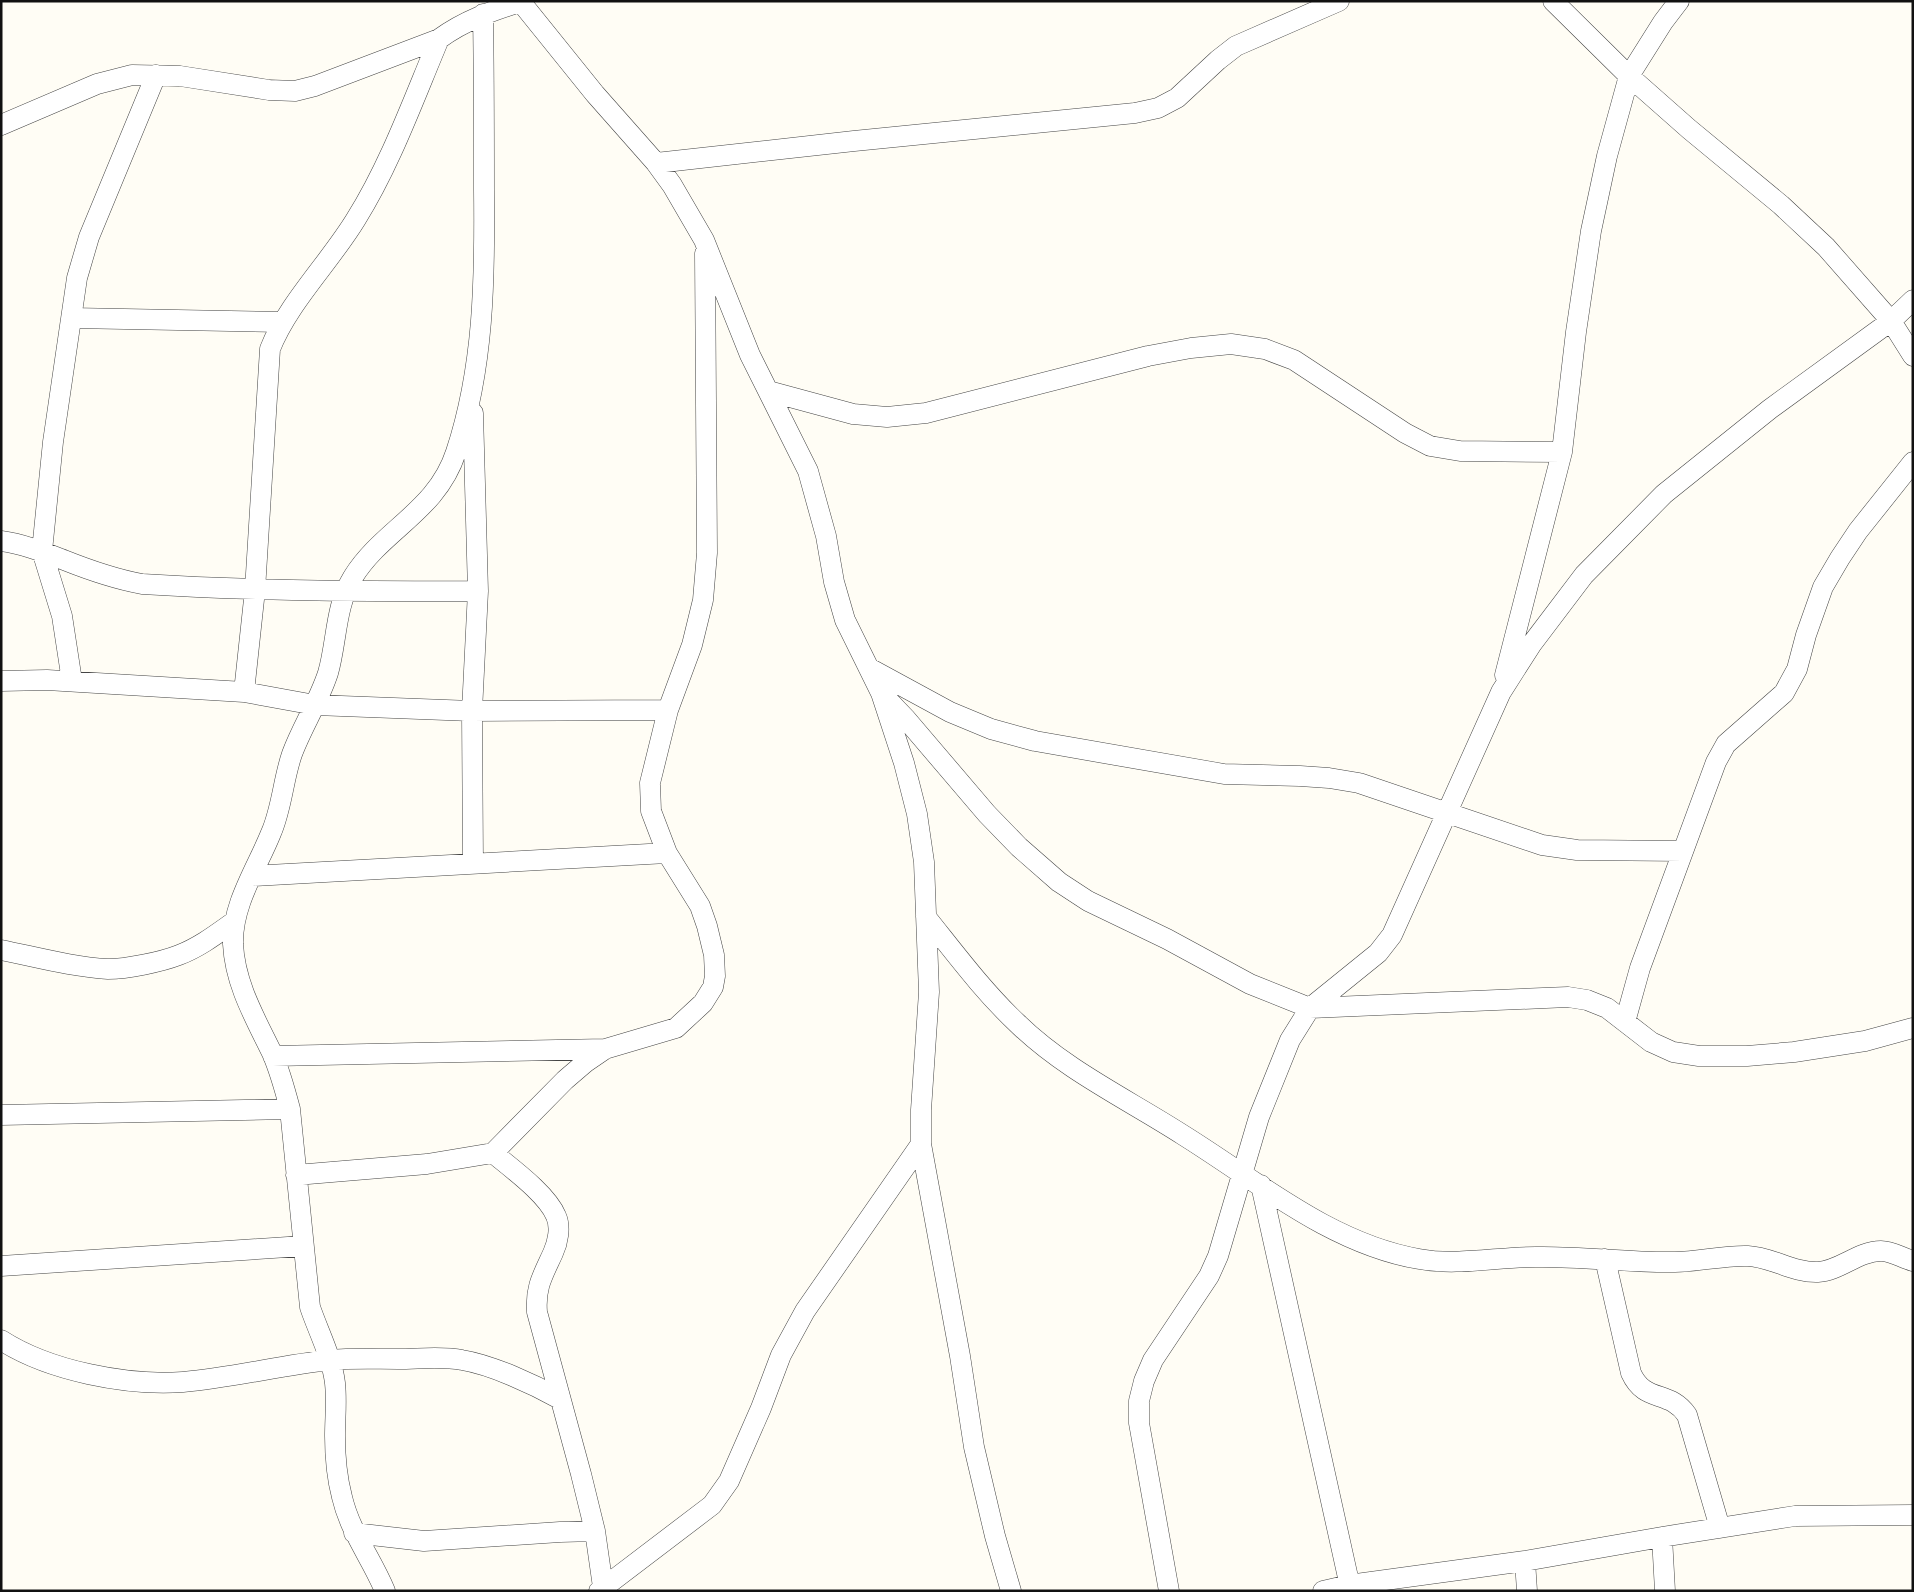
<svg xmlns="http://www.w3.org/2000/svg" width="1914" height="1592" viewBox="0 0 1914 1592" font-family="Literata,serif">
<rect width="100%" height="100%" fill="#fffdf5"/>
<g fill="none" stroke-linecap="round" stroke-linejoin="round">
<defs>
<path id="minor" d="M520 1 595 94 656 163 672 185 704 240 750 355 808 471 826 536 834 582 845 620 881 693 904 763 917 814 924 862 929 992 921 1110V1144L960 1356 974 1447 995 1536 1011 1591
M1553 1 1629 76 1689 129 1781 205 1826 247 1891 321 1913 356
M1 125 97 84 132 75 180 76 269 90 295 91 315 86 439 39C465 20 492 11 523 1
M656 163 854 141 1135 113 1158 108 1177 98 1218 60 1236 46 1339 1
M72 318 283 322
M768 391 853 414 887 417 926 413 1148 356 1191 348 1231 344 1265 349 1294 360 1405 433 1430 446 1460 451 1562 452
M1 541C23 544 43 552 64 560 89 570 115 579 142 584 254 591 365 592 478 591
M869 668 950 712 991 729 1035 741 1224 774 1300 776 1329 778 1359 783 1542 845 1577 850 1683 851
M1505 675 1562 452 1576 332 1591 231 1607 156 1629 76 1663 22 1679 1
M1 681 47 680 244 692 315 705 472 711 668 710
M72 681 62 616 42 551 53 442 77 278 89 237 156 75
M244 692 255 590 270 349C288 303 330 262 356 219 390 165 414 98 439 39
M884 696 906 719 987 814 1019 847 1059 882 1088 901 1167 939 1250 984 1310 1008 1568 997 1587 1000 1607 1008 1651 1042 1673 1052 1699 1056H1747L1794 1052 1865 1041 1913 1028
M473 863 472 711 478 591 473 413
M252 876 667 853
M926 917C955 953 983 991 1017 1023 1065 1070 1127 1099 1183 1135 1257 1181 1331 1244 1419 1259 1457 1266 1497 1257 1536 1257 1582 1256 1629 1263 1675 1262 1699 1262 1724 1255 1748 1256 1772 1257 1793 1273 1818 1272 1840 1271 1858 1251 1881 1251 1892 1251 1902 1258 1913 1261
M1 950C36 957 72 967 108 969 127 969 161 962 179 955 200 947 218 933 235 921
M1625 1022 1640 968 1716 762 1726 744 1784 693 1797 669 1806 635 1823 587 1840 558 1858 531 1913 462
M273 1056 605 1049
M1 1115 290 1109
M493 1153C511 1168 547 1194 556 1216 561 1227 558 1242 553 1253 543 1275 535 1287 537 1312L581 1474 595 1531 603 1587
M296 1175 427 1164 493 1153 565 1080 586 1062 605 1049 676 1028 703 1003 713 987 715 976 714 955 707 926 700 906 667 853 651 811 650 783 668 710 692 645 703 600 707 553 705 253
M1261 1185 1351 1591
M1605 1259 1631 1373C1645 1404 1669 1389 1687 1415L1720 1528
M1 1266 303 1246
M1 1340C49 1371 127 1386 183 1382 232 1378 281 1365 330 1360 352 1358 375 1359 398 1359 419 1359 442 1356 462 1360 492 1365 533 1384 560 1399
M354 1533 424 1541 560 1532 595 1531
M1662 1537 1665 1591
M1525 1561 1527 1591
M385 1591C372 1559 350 1532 342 1497 337 1478 335 1456 335 1436 335 1418 337 1401 335 1383 332 1357 318 1331 310 1307L290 1109C285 1090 280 1071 272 1053 255 1018 235 984 233 944 232 904 257 868 271 833 282 808 283 780 292 754 302 727 319 701 328 673 337 642 335 606 353 577 383 529 437 511 456 452 484 367 485 279 484 190 484 131 484 73 483 14
M599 1591 712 1505 729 1481 761 1408 781 1355 805 1311 921 1144
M1169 1591 1139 1423V1401L1144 1381 1153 1360 1209 1276 1218 1256 1259 1117 1290 1040 1310 1008 1378 953 1392 935 1501 692 1531 645 1584 575 1664 494 1770 409 1891 321 1913 300
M1323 1591 1349 1585 1525 1561 1662 1537 1795 1516 1913 1515"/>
</defs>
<!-- minor casing -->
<use href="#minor" stroke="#444" stroke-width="21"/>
<!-- minor -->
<use href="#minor" stroke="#fff" stroke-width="20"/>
</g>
<!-- border -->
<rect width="1914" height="1592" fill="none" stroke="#111111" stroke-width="5"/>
</svg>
